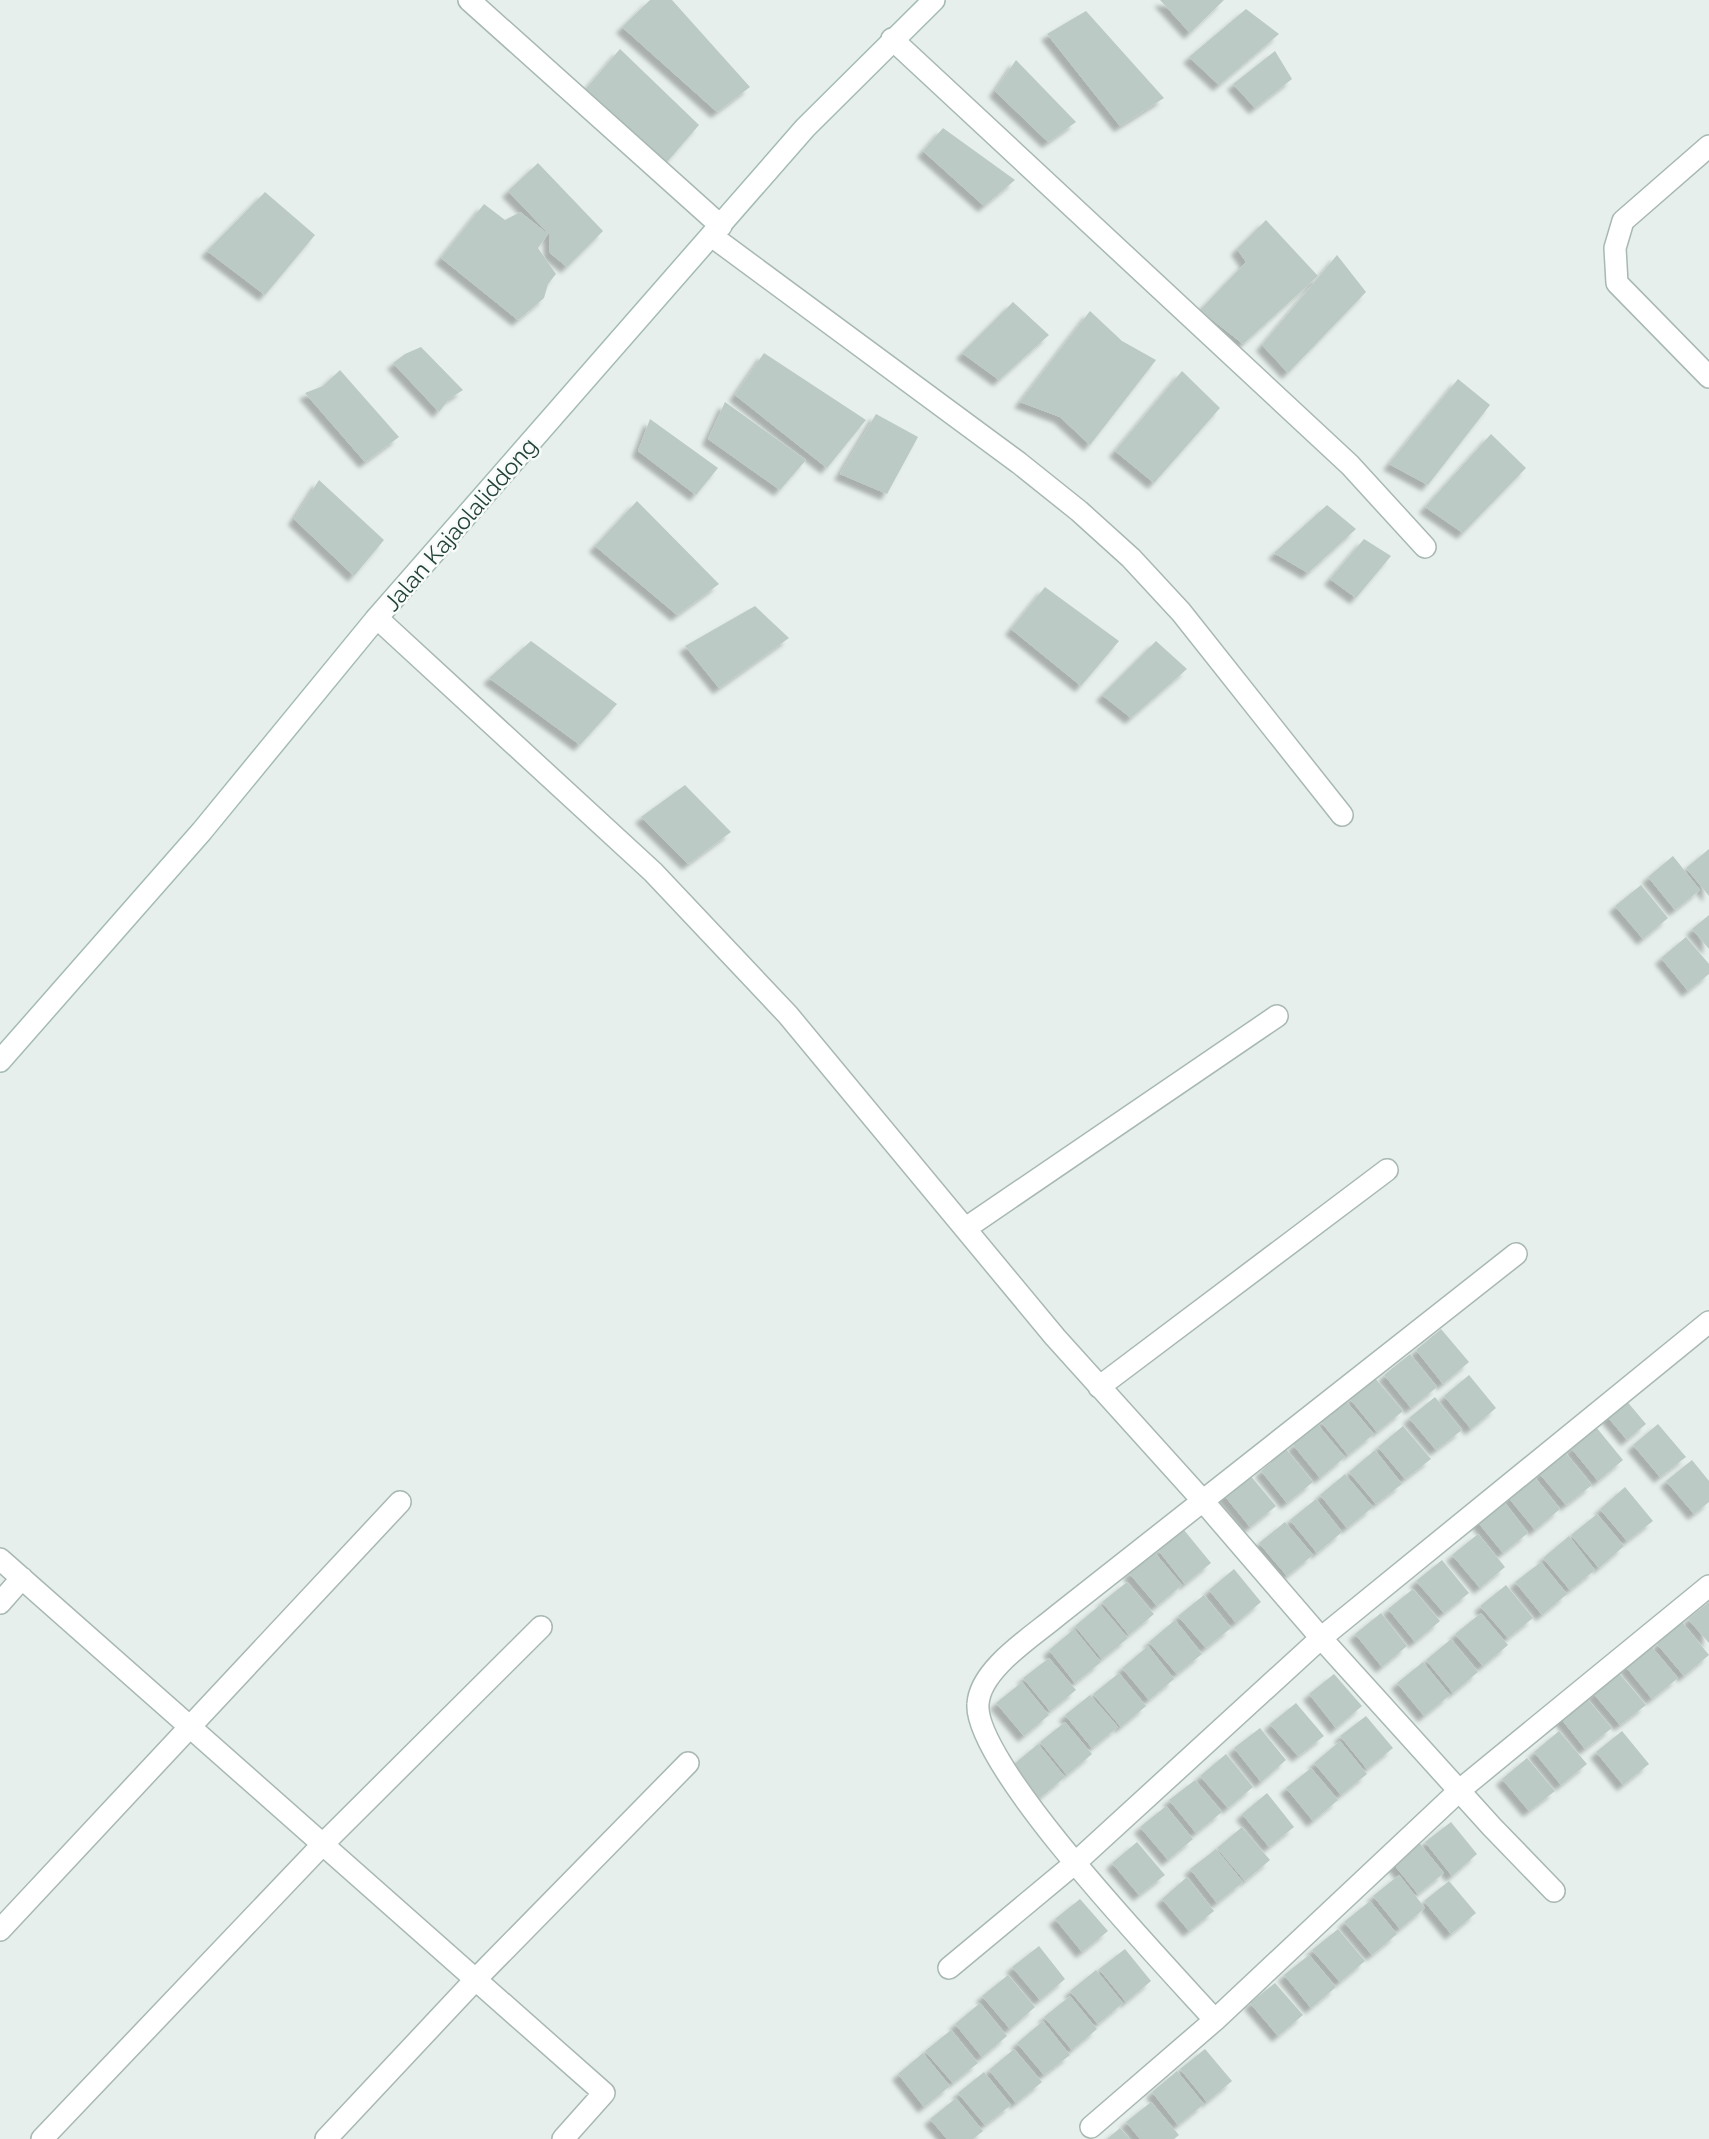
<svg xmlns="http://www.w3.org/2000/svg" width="1709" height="2139" viewBox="0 0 1709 2139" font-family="Raleway,sans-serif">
<defs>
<filter id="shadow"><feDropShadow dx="-6" dy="6" stdDeviation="2" flood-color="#0004"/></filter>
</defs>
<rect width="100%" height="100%" fill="#e6efeb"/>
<!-- building -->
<path fill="#bbcac4" filter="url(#shadow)" d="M650 0H672L750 87 717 112 622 27Z
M1160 0H1224L1190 33Z
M1246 9 1279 34 1219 85 1189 57Z
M1086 11 1164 98 1120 126 1047 34Z
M620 49 699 125 667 162 584 91Z
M1275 51 1292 79 1255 108 1233 84Z
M1016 60 1076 122 1048 142 995 91Z
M943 128 1015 180 984 206 923 151Z
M538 163 603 231 567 267 550 253 549 234 508 191Z
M265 192 315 235 265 295 207 251Z
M484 204 505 220 520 212 548 234 538 248 556 274 548 284 544 298 518 320 441 258Z
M1266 220 1318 276 1243 344 1200 310 1246 262 1237 249Z
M1337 255 1366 292 1288 373 1262 345Z
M1013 302 1049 335 999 380 962 353Z
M1090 311 1122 341 1156 360 1090 445 1060 417 1020 402Z
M421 347 463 390 449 399 439 412 393 363 405 354Z
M764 353 866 420 827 468 735 395Z
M340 370 399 437 365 462 305 393 323 386Z
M1182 371 1220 408 1154 483 1115 451Z
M1458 379 1490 405 1428 485 1389 464Z
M725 402 806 460 780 490 708 439Z
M876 414 918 437 887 494 840 474Z
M650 419 718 468 696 495 638 451Z
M1491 434 1526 468 1463 533 1425 507Z
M319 480 384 540 354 576 294 519Z
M637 501 719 584 677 615 595 546Z
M1327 505 1356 529 1308 573 1274 553Z
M1364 539 1391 556 1356 598 1330 579Z
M1045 587 1119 641 1081 686 1011 629Z
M755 606 789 638 719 688 685 646Z
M531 641 617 704 580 745 489 678Z
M1156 641 1187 669 1131 718 1102 695Z
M685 785 731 832 688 864 641 817Z
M1709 849V896L1686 868Z
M1673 856 1700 890 1675 910 1648 877Z
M1641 885 1668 918 1643 939 1615 906Z
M1709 915V949L1692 929Z
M1686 937 1709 964V974L1688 991 1661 958Z
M1441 1329 1469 1362 1443 1384 1416 1350Z
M1410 1354 1437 1387 1411 1408 1384 1375Z
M1469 1375 1496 1408 1471 1429 1444 1396Z
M1375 1378 1403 1411 1377 1432 1350 1399Z
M1435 1397 1462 1430 1436 1450 1409 1418Z
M1625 1399 1646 1424 1627 1440 1606 1415Z
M1346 1401 1374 1434 1348 1455 1321 1422Z
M1658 1424 1686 1457 1660 1477 1633 1445Z
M1318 1425 1345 1457 1320 1478 1293 1445Z
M1403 1426 1431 1459 1405 1479 1378 1447Z
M1596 1427 1623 1460 1598 1481 1571 1448Z
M1286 1449 1313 1482 1287 1503 1261 1471Z
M1375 1450 1402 1484 1376 1504 1349 1472Z
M1564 1451 1592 1485 1566 1505 1539 1473Z
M1692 1460 1709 1481V1502L1694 1514 1666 1481Z
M1249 1474 1276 1506 1250 1527 1223 1494Z
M1345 1474 1373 1507 1347 1528 1320 1495Z
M1533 1475 1560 1509 1535 1530 1508 1497Z
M1625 1487 1653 1521 1627 1541 1600 1509Z
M1316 1499 1342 1532 1317 1553 1290 1520Z
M1502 1499 1528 1533 1503 1553 1476 1520Z
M1597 1514 1624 1546 1599 1568 1571 1535Z
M1285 1522 1313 1555 1287 1576 1259 1543Z
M1184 1530 1211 1563 1185 1584 1158 1550Z
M1478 1534 1505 1567 1480 1588 1452 1555Z
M1569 1536 1595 1570 1570 1590 1543 1558Z
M1155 1553 1182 1585 1157 1606 1129 1573Z
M1442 1560 1469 1593 1444 1613 1416 1581Z
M1541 1562 1567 1594 1542 1615 1515 1582Z
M1234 1569 1261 1602 1236 1623 1209 1590Z
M1127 1582 1154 1614 1129 1635 1102 1602Z
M1506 1585 1533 1618 1508 1638 1480 1606Z
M1413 1589 1440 1621 1415 1642 1388 1609Z
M1204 1595 1231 1628 1206 1648 1178 1616Z
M1709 1602V1643L1688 1619Z
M1100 1605 1128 1638 1102 1659 1075 1626Z
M1381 1613 1407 1646 1382 1667 1355 1634Z
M1481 1613 1508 1645 1483 1666 1455 1634Z
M1175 1620 1202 1654 1177 1674 1149 1642Z
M1682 1622 1709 1655 1684 1676 1657 1644Z
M1074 1629 1101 1662 1075 1683 1049 1650Z
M1451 1639 1478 1672 1453 1693 1426 1660Z
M1650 1645 1678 1678 1652 1699 1625 1666Z
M1148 1646 1174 1679 1149 1700 1122 1668Z
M1049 1658 1076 1690 1050 1711 1023 1678Z
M1423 1662 1450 1695 1424 1716 1397 1683Z
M1618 1672 1646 1705 1620 1725 1593 1693Z
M1119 1673 1146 1706 1121 1727 1093 1694Z
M1334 1674 1362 1706 1336 1728 1309 1694Z
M1022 1682 1049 1715 1024 1736 996 1703Z
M1090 1695 1118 1727 1092 1748 1065 1715Z
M1584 1695 1612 1728 1585 1749 1559 1716Z
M1296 1703 1324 1736 1298 1756 1270 1724Z
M1366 1716 1393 1748 1367 1769 1340 1736Z
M1065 1722 1092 1754 1067 1775 1040 1742Z
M1260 1728 1286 1760 1261 1782 1234 1748Z
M1559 1731 1587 1764 1561 1785 1534 1752Z
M1622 1731 1649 1764 1623 1785 1596 1752Z
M1340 1741 1367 1774 1341 1795 1314 1763Z
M1038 1744 1065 1777 1040 1798 1013 1765Z
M1226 1754 1253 1787 1228 1808 1200 1776Z
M1527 1758 1555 1791 1529 1811 1502 1779Z
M1311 1768 1338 1800 1313 1821 1286 1788Z
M1195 1780 1222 1812 1196 1833 1169 1800Z
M1267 1793 1294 1827 1269 1847 1242 1814Z
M1166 1806 1193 1839 1168 1860 1140 1827Z
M1451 1822 1477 1854 1452 1876 1425 1842Z
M1242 1827 1270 1860 1245 1881 1217 1848Z
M1417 1840 1444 1873 1418 1894 1391 1861Z
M1137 1842 1165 1875 1139 1895 1112 1863Z
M1216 1849 1243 1882 1217 1903 1190 1869Z
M1399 1875 1425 1908 1400 1929 1373 1896Z
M1187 1877 1214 1911 1189 1931 1162 1899Z
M1449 1881 1476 1913 1451 1934 1424 1901Z
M1080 1899 1108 1931 1082 1952 1055 1919Z
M1370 1901 1397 1934 1372 1955 1344 1922Z
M1338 1929 1365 1961 1340 1982 1312 1950Z
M1039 1946 1065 1979 1040 2000 1012 1967Z
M1125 1949 1151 1981 1126 2002 1099 1969Z
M1309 1955 1336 1987 1311 2008 1284 1975Z
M1096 1970 1123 2003 1098 2024 1070 1991Z
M1008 1975 1035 2007 1010 2029 982 1996Z
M1275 1983 1303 2015 1278 2036 1250 2003Z
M1070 1996 1097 2029 1072 2050 1044 2017Z
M980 2003 1007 2036 982 2057 955 2024Z
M1043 2021 1070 2055 1044 2075 1017 2043Z
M951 2030 978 2063 953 2083 925 2051Z
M1014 2049 1042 2082 1016 2103 989 2070Z
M1205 2049 1232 2081 1207 2102 1180 2069Z
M923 2053 950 2086 924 2107 898 2074Z
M1177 2071 1204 2104 1178 2125 1152 2092Z
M984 2072 1011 2105 985 2125 958 2093Z
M956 2098 983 2131 973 2139H947L930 2119Z
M1151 2102 1179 2135 1174 2139H1140L1126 2122Z
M1120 2128 1130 2139H1107Z"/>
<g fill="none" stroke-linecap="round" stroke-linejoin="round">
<defs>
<path id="street" d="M469 0 721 226
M892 39 1350 465 1425 547
M1709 146 1623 221 1615 248 1617 283 1709 377
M713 237 1019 463 1079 511 1131 558 1181 612 1342 815
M377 618 653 872 788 1015 1055 1337 1203 1501 1321 1638 1492 1827 1554 1891
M966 1228 1277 1016
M1099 1387 1387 1170
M0 1559 604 2093 563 2139
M0 1603 22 1578
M0 1930 400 1502
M949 1968 1074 1864 1321 1638 1709 1322
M1215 2020C1168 1968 973 1765 978 1704 980 1669 1032 1637 1058 1615L1516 1254
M1091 2127 1215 2020 1461 1789 1709 1586
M42 2139 323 1844 541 1627
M326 2139 476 1979 688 1763"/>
<path id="secondary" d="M0 1061 202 831 375 620 805 128 934 0"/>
</defs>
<!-- street casing -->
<use href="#street" stroke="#a8b8b2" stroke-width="24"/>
<!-- secondary casing -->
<use href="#secondary" stroke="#a4bbb3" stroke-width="24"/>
<!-- street -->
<use href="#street" stroke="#fff" stroke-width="21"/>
<!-- secondary -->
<use href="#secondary" stroke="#fff" stroke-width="21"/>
</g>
<g text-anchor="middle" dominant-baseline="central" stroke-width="5" stroke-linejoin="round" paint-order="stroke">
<!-- street labels -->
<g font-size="23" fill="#24423a" stroke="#f7fbf9">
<text transform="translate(460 524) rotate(-49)">Jalan Kajaolaliddong</text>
</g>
</g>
</svg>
